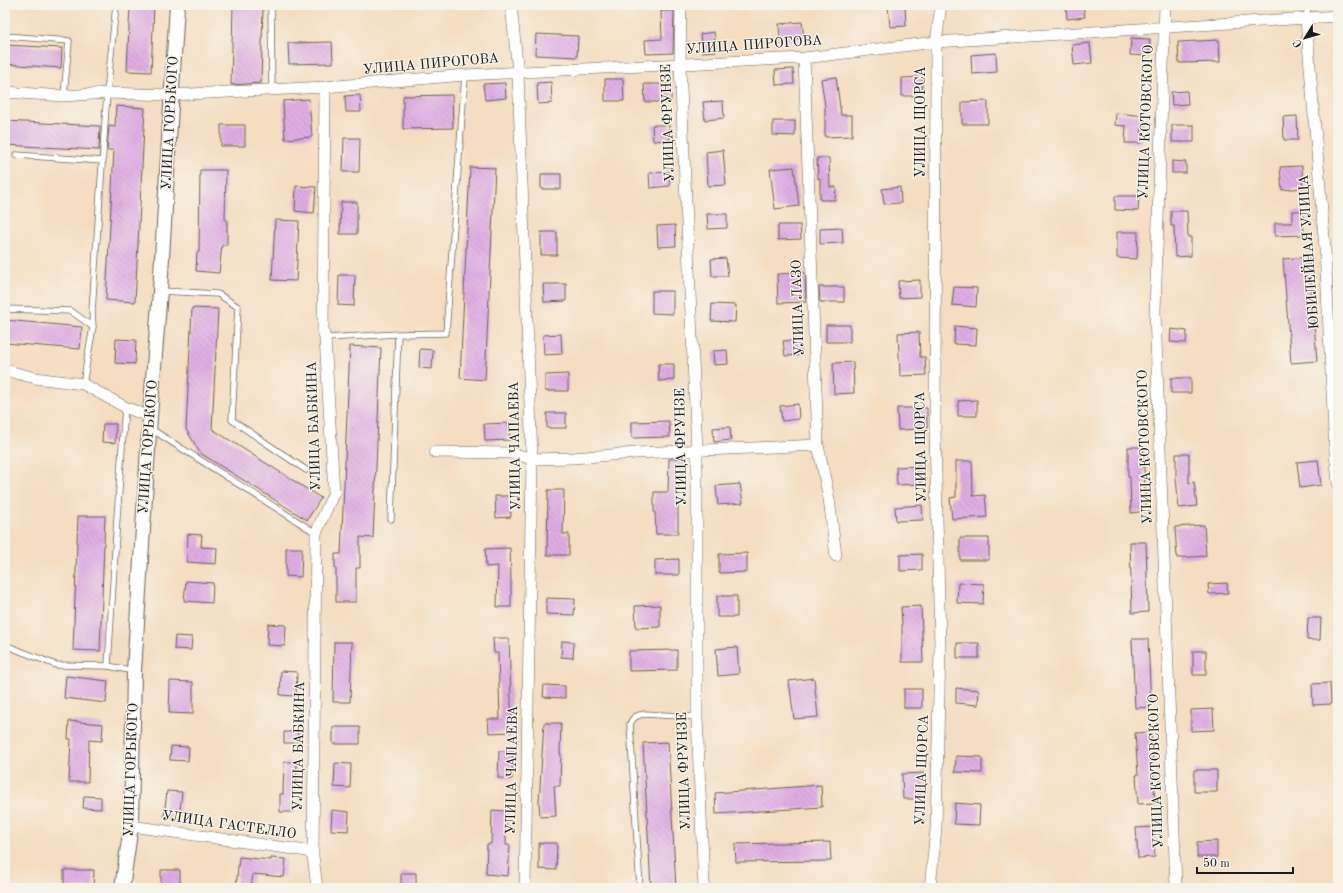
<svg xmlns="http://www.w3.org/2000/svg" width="1343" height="893" viewBox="0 0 1343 893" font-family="'Old Standard TT',serif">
<defs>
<pattern id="building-back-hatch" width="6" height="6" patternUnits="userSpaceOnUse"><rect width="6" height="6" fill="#dfade4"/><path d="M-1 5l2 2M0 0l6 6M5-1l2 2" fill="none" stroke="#bf94c3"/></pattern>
</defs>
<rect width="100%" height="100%" fill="#f7f3e8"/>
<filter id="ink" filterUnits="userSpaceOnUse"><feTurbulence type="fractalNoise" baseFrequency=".025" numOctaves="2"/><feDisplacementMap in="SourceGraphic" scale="8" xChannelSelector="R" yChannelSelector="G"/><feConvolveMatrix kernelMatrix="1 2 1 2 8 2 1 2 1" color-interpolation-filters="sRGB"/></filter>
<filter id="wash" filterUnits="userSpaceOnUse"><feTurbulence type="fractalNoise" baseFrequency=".012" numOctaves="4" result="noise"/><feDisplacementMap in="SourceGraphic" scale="16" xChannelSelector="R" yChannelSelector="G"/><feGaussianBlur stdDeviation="0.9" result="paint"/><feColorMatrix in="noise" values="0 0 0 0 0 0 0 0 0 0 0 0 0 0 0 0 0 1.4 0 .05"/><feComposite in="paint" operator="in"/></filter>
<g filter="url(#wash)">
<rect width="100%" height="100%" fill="#f4ddc1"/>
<g id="blocks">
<!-- building -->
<path fill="url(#building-back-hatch)" d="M130 5H154L151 72 127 71Z
M233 5H263L261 83 231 85Z
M888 5H905L906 26 890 27Z
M1066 5H1083L1085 17 1067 19Z
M661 11H674L673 53 646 54 645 40 662 39Z
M802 22 804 38 780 40 779 24Z
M714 32 716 51 702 52 700 34Z
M536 34 578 36 577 57 535 55Z
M1131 38 1150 39 1149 56 1130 55Z
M1219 40 1220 62 1179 63 1178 42Z
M332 42 333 63 289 64 288 43Z
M1090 43 1092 63 1074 65 1072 45Z
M5 45 62 48 61 68 5 64Z
M996 53 997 72 972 74 971 55Z
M793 69 794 84 776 85 775 70Z
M836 77 841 115H852V136L825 137V106L821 79Z
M922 77V96H902V78Z
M605 79H623L624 101H605Z
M551 82 552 103 538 104 537 83Z
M505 83 506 98 485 100 483 84Z
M644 84H671V102H645Z
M1187 91 1188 104 1172 105 1171 92Z
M360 95 361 112H346L345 96Z
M452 95 453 128 403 129V96Z
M309 99 312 137 285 139 283 101Z
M723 101 724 118 705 120 703 102Z
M988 101V124H962V102Z
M116 106 145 108 135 302 106 300 114 150H107L109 126 115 127Z
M1116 113 1145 116 1144 128 1142 127 1141 143H1125L1126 126 1115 125Z
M1297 116 1298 140H1284L1283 117Z
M5 121 100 126 99 150 5 145Z
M773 121H795V136L773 135Z
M221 125H245V146H221Z
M652 125H669L670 140 653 141Z
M1172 125H1194V142H1172Z
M344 138H360L359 172H343Z
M723 150 726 185 708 186 706 152Z
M817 158H829L830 187H836L835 200H820V178L818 179Z
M1172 161 1186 162V173H1172Z
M1302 166 1303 188 1282 190 1280 167Z
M470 167 495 168 485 380 460 378Z
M794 167 799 206 775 209 770 169Z
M200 170H226L225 220H227V245H222L219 273 196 271 197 252H199Z
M669 172 670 186 650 188 649 173Z
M541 174H561V189H541Z
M296 186 316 187 314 213 295 211Z
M900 187 901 203 884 204 882 189Z
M1115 196H1139L1138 211 1115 210Z
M341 202H357V234H340Z
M1171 211H1187L1188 237H1191V256L1175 257 1174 226H1171Z
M1292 211H1303L1304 235 1275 236V223H1292Z
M707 214H727V228L708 229Z
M275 220 299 221 296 281 272 280Z
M675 225 676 246 658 247 657 226Z
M778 225H800L801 239 778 240Z
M842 228 843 243 820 244V229Z
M541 232H557V255H541Z
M1117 232H1138L1137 259 1117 258Z
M1309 257 1317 361 1291 363 1283 259Z
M726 258 728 276H712L711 259Z
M805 273 806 302 778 303 777 274Z
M339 275H355L354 306 338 305Z
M920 280V297L899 298 898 281Z
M543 284H566V301L544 302Z
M819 287H844V302H820Z
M954 287 977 288 976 307 952 305Z
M652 291H673V314L652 313Z
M712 304 736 305 735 322 711 321Z
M192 308 218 309 212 429 321 498 307 520 200 453 186 429Z
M5 320 82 327 80 349 5 343Z
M826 325H850V342H826Z
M955 326 977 328 976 345 954 344Z
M1171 329 1187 331 1186 343 1170 342Z
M919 332 920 357H925L926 375 900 376 898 333Z
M561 334 562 354 544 355 543 335Z
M116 339 136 340 135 364 115 363Z
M800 340 801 355 785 356 783 341Z
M350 346 381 348 373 538 360 537V568H356V602H336V568H335V554H341Z
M420 349 433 350 432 369 419 368Z
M727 350 728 364 714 365 713 351Z
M853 362 854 393 834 394 833 363Z
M658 364H674V380L659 381Z
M568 374V391H545V375Z
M1171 378H1191V393H1171Z
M977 400V416H958V401Z
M798 404 799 419 782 421 780 406Z
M897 408H927V429L898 430Z
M547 413H566V428H547Z
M669 421 670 437 632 438V422Z
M509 423 510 440 485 441 484 424Z
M103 424H116L115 443 102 442Z
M730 427 731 440 714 442 713 428Z
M1128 447H1143L1146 511 1131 513 1130 477H1128Z
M1176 454H1189V483L1194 482 1197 506 1179 508 1176 478Z
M685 458V476H678V534H656L655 512H654V492H668L669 459Z
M1318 460 1321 485 1300 488 1297 462Z
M956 461H972L973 496 985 495 987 517 952 519 950 498 956 497Z
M920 466 921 484 897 485 896 467Z
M740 484 743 503 718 505 716 486Z
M548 490H564L563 534H569V555H547Z
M495 496H510L511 517 496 518Z
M922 505 923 520 896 521 895 507Z
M78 516H105L100 651 73 650Z
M1204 525 1206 556 1177 558 1175 527Z
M188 534 202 535 201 547 217 548 216 564 187 562Z
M960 538H989V560H960Z
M1130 542H1146L1148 612 1132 613Z
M286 548H302L301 577 286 576Z
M510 548 511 580V607H497L498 566 486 567 485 549Z
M747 553V572L719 573V554Z
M922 554V570L900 571V555Z
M679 559V575H655V560Z
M186 581 213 583 212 603 184 601Z
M958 583 984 584 983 604 957 603Z
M1227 583 1228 593 1209 594 1208 584Z
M717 596H737V617H717Z
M546 598 575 599 574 615 546 614Z
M660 605V627L636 628 635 606Z
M921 606 923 662H902V624L901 607Z
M1308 618H1321L1320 640H1307Z
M268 624 286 625 285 646 267 645Z
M175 636 192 637 191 650 174 649Z
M493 638H509L512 732 489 733 488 719H500L498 653H494Z
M1132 639H1148L1151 707 1135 708Z
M562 641 574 642 573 658 561 657Z
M334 642H352L350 702H333Z
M957 643H979V658H957Z
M737 647 739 674 718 676 716 649Z
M677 650V670L629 671V651Z
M1193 651H1206V675H1193Z
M281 671 297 672 296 696 280 695Z
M66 676 108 681 106 703 64 698Z
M814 678 818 717 794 719 789 681Z
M170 681 193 682V714L169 713Z
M1330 683 1331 704 1313 705 1312 684Z
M544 685 565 686V698L543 697Z
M956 688 979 690 978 705 956 703Z
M904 689H922V708H904Z
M1213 709 1214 730 1191 731V710Z
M69 721 103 724 102 741 89 740 88 782H69L71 739H68Z
M544 723H561L560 754H561L560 786H554L556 816 540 817 539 802Z
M333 727H360V744H333Z
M284 732H298V743H284Z
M1151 732 1155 803 1138 804 1136 775H1138L1135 733Z
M668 742 676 888H651L643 743Z
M171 746 189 747 188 761 170 760Z
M499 751H513L512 779 498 778Z
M956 756 982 757V773L955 772Z
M284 762H297L296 785H294L293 812H280V794H283Z
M335 763 351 764 350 788 334 787Z
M1194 770H1217V792H1194Z
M924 773 925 799H903L902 774Z
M821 785 822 807 716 814 715 793Z
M167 791 182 792 179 818 164 816Z
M84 796 101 797V809L83 808Z
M955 803 980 805 979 825 954 824Z
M332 810 349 812 348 831 331 830Z
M492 810 506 811V845H510L508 876 486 874 487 844H491Z
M1153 827 1155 857 1138 858 1136 828Z
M1217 841V857H1197V842Z
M830 842 831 861 736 862 735 844Z
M539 843H557L556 870 539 869Z
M239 857 271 860V858L286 859 284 877 253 874 251 888H236Z
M64 870H94L93 888H64Z
M161 870H180V885H161Z
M401 873H416V888H401Z"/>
</g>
</g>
<g filter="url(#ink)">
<use href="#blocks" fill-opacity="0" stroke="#686056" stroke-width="1"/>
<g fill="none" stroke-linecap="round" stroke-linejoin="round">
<defs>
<path id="service" d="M271 5 272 90
M1306 19 1308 5
M5 36 69 41 64 96
M16 155 103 161
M161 291 218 294 238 307 232 420 306 470
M5 309 71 311 93 327
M398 334 446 333 465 75
M325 338 398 334 391 519
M83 384 93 327 92 311 107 93 116 5
M151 429 316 533
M5 645 56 665 108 666 134 671
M108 666 117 518 125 407
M640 888 630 724C633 717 637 715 644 714L697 717"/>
<path id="minor" d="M511 5 518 72 532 459 525 888
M681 5 680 65 697 451V717L704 888
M1165 5 1155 312 1176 888
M1306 19 1325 249 1335 453 1338 483
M804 58 818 445 829 499 836 556
M5 92 64 96 107 93 172 95 325 87 465 75 804 58 936 42 1338 16
M5 370 35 378 83 384 125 407 150 417
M435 452 512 453 532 459 573 458 636 453 818 445
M131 826 307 851 313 856 317 888
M313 856 316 533 334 492 325 338 323 330 325 87
M930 888 936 829 940 647 935 430 936 42 941 5"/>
<path id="tertiary" d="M122 888 131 826 134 671 150 417 160 291 177 5"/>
</defs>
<!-- service casing -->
<use href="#service" stroke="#686056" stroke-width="7"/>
<!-- minor casing -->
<use href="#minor" stroke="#686056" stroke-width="12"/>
<!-- tertiary casing -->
<use href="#tertiary" stroke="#686056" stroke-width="16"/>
<!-- service -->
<use href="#service" stroke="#fff" stroke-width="5.5"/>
<!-- minor -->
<use href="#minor" stroke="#fff" stroke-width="11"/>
<!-- tertiary -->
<use href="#tertiary" stroke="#fff" stroke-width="14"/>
</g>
</g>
<g text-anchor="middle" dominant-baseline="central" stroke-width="3" stroke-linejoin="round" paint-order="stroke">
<!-- street labels -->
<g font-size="14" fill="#1c1c1c" stroke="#f7f3e8">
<text transform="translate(754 45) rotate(-4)">УЛИЦА ПИРОГОВА</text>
<text transform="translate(431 64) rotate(-5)">УЛИЦА ПИРОГОВА</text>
<text transform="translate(921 122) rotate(-90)">УЛИЦА ЩОРСА</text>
<text transform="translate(1146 122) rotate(-88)">УЛИЦА КОТОВСКОГО</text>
<text transform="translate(170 123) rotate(-87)">УЛИЦА ГОРЬКОГО</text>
<text transform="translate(668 123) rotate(-92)">УЛИЦА ФРУНЗЕ</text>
<text transform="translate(1309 252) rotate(-94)">ЮБИЛЕЙНАЯ УЛИЦА</text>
<text transform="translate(798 308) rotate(-92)">УЛИЦА ЛАЗО</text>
<text transform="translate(314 426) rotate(-92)">УЛИЦА БАБКИНА</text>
<text transform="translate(515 446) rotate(-91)">УЛИЦА ЧАПАЕВА</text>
<text transform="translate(148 447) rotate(-86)">УЛИЦА ГОРЬКОГО</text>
<text transform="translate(681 447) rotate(-91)">УЛИЦА ФРУНЗЕ</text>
<text transform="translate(921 447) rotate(-91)">УЛИЦА ЩОРСА</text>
<text transform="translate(1145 447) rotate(-92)">УЛИЦА КОТОВСКОГО</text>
<text transform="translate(299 746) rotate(-89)">УЛИЦА БАБКИНА</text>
<text transform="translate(131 770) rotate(-88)">УЛИЦА ГОРЬКОГО</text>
<text transform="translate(512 770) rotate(-89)">УЛИЦА ЧАПАЕВА</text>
<text transform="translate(922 770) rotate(-88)">УЛИЦА ЩОРСА</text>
<text transform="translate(684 771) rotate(-92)">УЛИЦА ФРУНЗЕ</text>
<text transform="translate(1156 771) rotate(-92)">УЛИЦА КОТОВСКОГО</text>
<text transform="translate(229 825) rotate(8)">УЛИЦА ГАСТЕЛЛО</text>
</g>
</g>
<!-- margin -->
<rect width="1343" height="893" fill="none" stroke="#f7f3e8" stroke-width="20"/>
<!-- north arrow -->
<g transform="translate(1305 38) rotate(233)" stroke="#f7f3e8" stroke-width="3" paint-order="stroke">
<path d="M0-3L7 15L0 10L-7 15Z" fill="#1c1c1c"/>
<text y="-6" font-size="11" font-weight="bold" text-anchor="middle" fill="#1c1c1c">С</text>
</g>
<!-- scale -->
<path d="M1197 867v6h96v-6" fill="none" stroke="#1c1c1c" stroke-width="2"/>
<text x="1203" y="867" font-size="12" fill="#1c1c1c" stroke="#f7f3e8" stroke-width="3" paint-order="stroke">50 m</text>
</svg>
